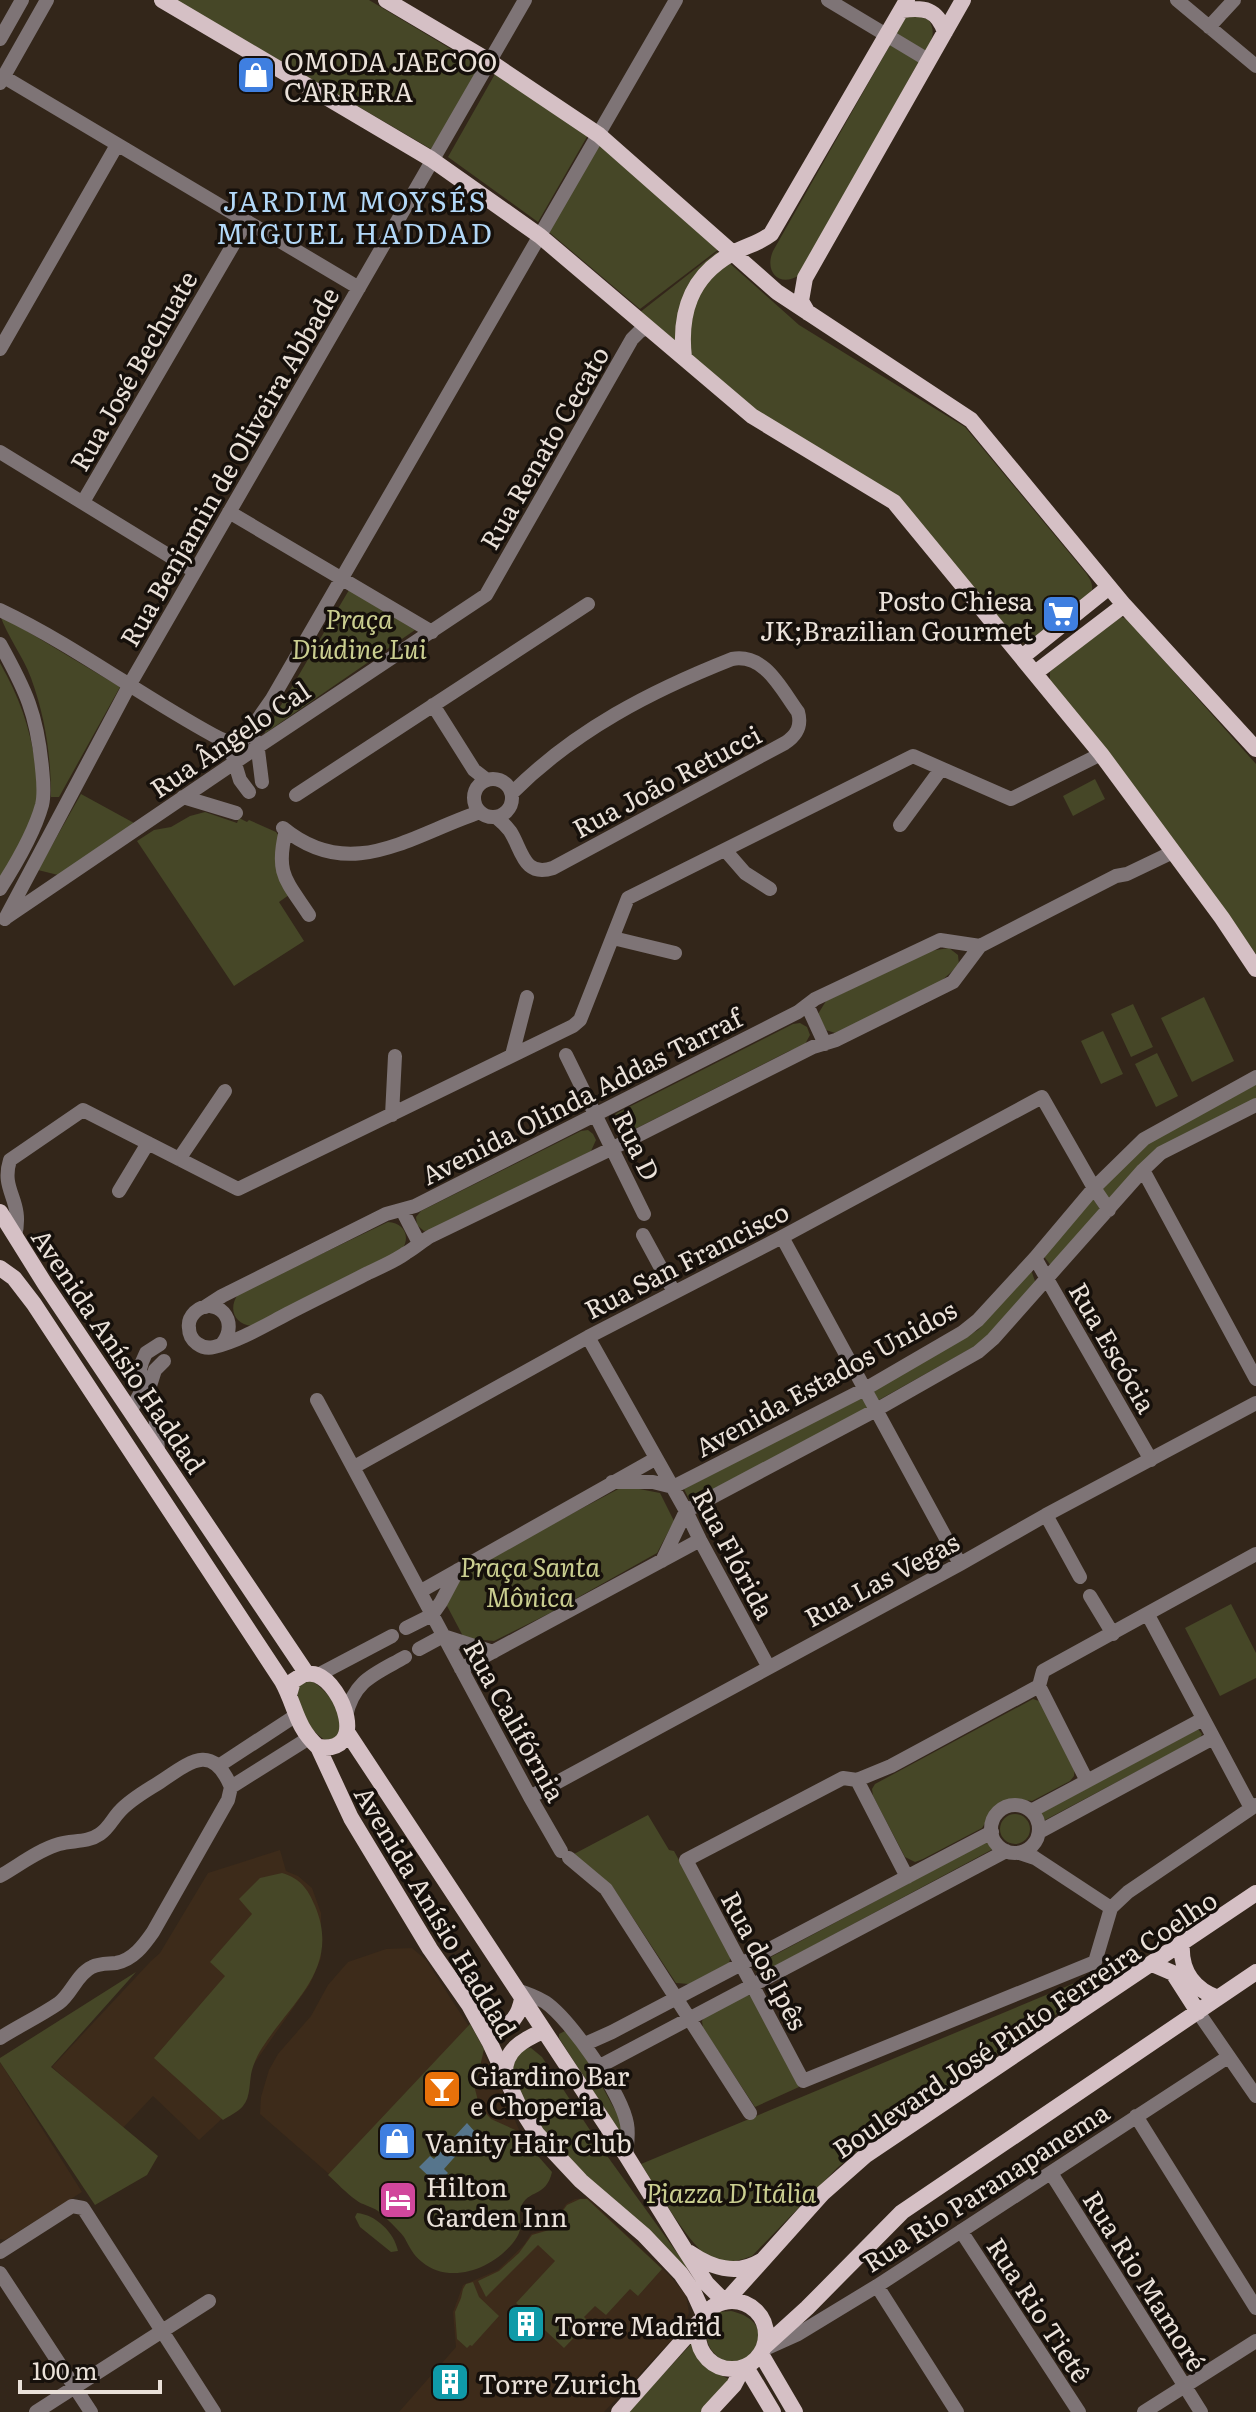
<svg xmlns="http://www.w3.org/2000/svg" width="1256" height="2412" viewBox="0 0 1256 2412" font-family="Literata,serif">
<rect width="100%" height="100%" fill="#33261a"/>
<!-- built -->
<path fill="#3d2b1a" d="M280 1850 286 1871 298 1876 312 1888 321 1913V1958L310 1984 251 2068 247 2096 242 2107 225 2116 199 2140 153 2096 122 2129 52 2067 151 1961 160 1953 208 1873Z
M412 1948 426 1960 468 2025 496 2076 523 2139 405 2232 373 2204 359 2200 260 2114 261 2097 269 2070 278 2054 311 2016 328 1985 348 1962 386 1949Z
M0 2062 82 2192 5 2240 0 2239Z
M588 2198 670 2276 686 2295 689 2313 682 2329 604 2412H399L456 2347 453 2312 463 2285 498 2270 524 2245 531 2234 550 2228 566 2204 575 2199Z"/>
<!-- green -->
<path fill="#464727" d="M176 0H369L481 67 431 149Z
M913 14 929 20C936 33 932 39 926 51L894 33 903 19Z
M890 45 919 61 800 275C779 288 764 272 773 251Z
M495 74 588 135 538 222 448 157Z
M598 141 719 249 640 309 549 232Z
M717 252 799 325 965 427 1086 573C1091 581 1094 585 1091 594L1027 644 1019 641 902 503 767 419 639 313Z
M349 590 415 630 264 734Z
M0 615 120 687 59 797H51C51 756 45 716 31 678 23 656 7 636 0 615Z
M1121 617 1127 619 1256 764V954L1106 752 1050 681V671Z
M0 663C20 698 31 730 36 769 37 783 39 798 35 812 28 837 11 862 0 885Z
M1095 779 1105 799 1073 816 1063 796Z
M81 794 134 823 58 875 38 870Z
M205 812 237 823 239 818 247 822 249 820 276 832 279 836 289 895 279 902 304 941 234 986 137 841 154 830 171 827 190 816Z
M949 948 958 955 959 965 938 984 835 1033 826 1030 818 1014 826 1001 930 951Z
M1204 997 1234 1061 1192 1082 1161 1018Z
M1133 1004 1153 1047 1131 1057 1111 1014Z
M800 1023 807 1027 810 1035 804 1046 789 1051 627 1133H619L613 1128 612 1118 617 1113 793 1024Z
M1103 1031 1123 1074 1101 1084 1081 1041Z
M1157 1053 1178 1096 1156 1107 1135 1064Z
M1256 1081V1098L1163 1146 1112 1203 1098 1189 1146 1142Z
M588 1130 593 1134 596 1140 591 1151 433 1230 424 1231 417 1225 416 1217 421 1211 581 1131Z
M1092 1197 1103 1214 1052 1267 1042 1254Z
M388 1222C404 1223 411 1236 402 1250L252 1326C234 1324 228 1309 238 1294Z
M1030 1267 1036 1284 984 1341 877 1401 869 1390 978 1330Z
M863 1392 871 1408 690 1501 684 1489Z
M624 1486 660 1493 674 1521 657 1553 552 1612 494 1641 464 1638 446 1604 462 1572Z
M1231 1604 1256 1653V1678L1220 1696 1185 1628Z
M311 1681C324 1687 342 1709 340 1726 340 1730 337 1734 336 1739L325 1740C308 1729 295 1708 298 1687L304 1682Z
M1033 1699 1039 1701 1075 1767 1074 1776 1070 1781 1032 1801 1016 1799 1004 1802 994 1809 982 1828 923 1859 915 1862 905 1857 873 1796 872 1789 875 1784Z
M1198 1729 1202 1734 1200 1738 1045 1820 1041 1819V1813Z
M1000 1829a15 15 0 1 1 30 0a15 15 0 1 1-30 0Z
M648 1815 669 1850 674 1851 731 1955 729 1963 689 1984 676 1983 612 1886 574 1854Z
M990 1840 994 1843 993 1849 760 1974 755 1971 756 1965Z
M282 1873C300 1878 308 1889 315 1906 341 1968 292 2001 262 2048 258 2054 254 2063 252 2070 249 2081 251 2097 243 2106 238 2112 229 2116 223 2120L154 2058 225 1976 210 1962 252 1914 239 1899 260 1878Z
M136 1972 51 2067 158 2156 147 2175 95 2205 0 2062V2058Z
M1101 1972 1109 1979 882 2131 837 2168 752 2256C740 2260 727 2265 714 2260 691 2250 656 2187 641 2164Z
M748 1995 751 1996 799 2087 755 2107 703 2028 702 2021 705 2016Z
M470 2024 484 2049 475 2089 479 2105 491 2119 522 2133 531 2148 552 2172C546 2198 528 2189 521 2207 517 2217 524 2226 517 2237 499 2266 452 2287 422 2262 413 2255 409 2246 404 2237 397 2228 386 2218 378 2211 371 2206 362 2205 356 2200 346 2193 337 2183 328 2175Z
M565 2031 596 2070 597 2077 622 2123 623 2138 559 2038V2034Z
M531 2048 542 2057 605 2153 688 2268 685 2270C659 2246 634 2221 609 2197 575 2165 526 2122 512 2077 508 2065 512 2058 519 2049Z
M580 2199H587L662 2269 638 2296 630 2289 606 2315 595 2306 584 2317 589 2322 564 2348 516 2303 555 2261 538 2245 486 2297 478 2281 499 2271 519 2253 532 2235 549 2230 567 2205Z
M357 2213C376 2215 394 2232 398 2251L391 2252 360 2227 355 2217Z
M473 2282 479 2297 499 2316 472 2346 470 2345 467 2348 457 2339 455 2312 461 2298 463 2289 466 2284Z
M731 2311C743 2314 756 2319 759 2333 760 2339 758 2345 756 2351 746 2385 680 2348 719 2312Z
M694 2341C699 2365 710 2370 731 2380L704 2412H628Z"/>
<!-- water -->
<path fill="#56758c" d="M467 2123 476 2133 444 2169 448 2173 437 2184 419 2167 430 2156 434 2159Z"/>
<g fill="none" stroke-linecap="round" stroke-linejoin="round">
<!-- minor -->
<path stroke="#7e7476" stroke-width="14" d="M828 0 928 60
M1177 0 1256 66
M1209 27 1234 0
M0 39 22 0
M4 77 359 288
M0 83 47 0
M0 349 117 145
M0 452 194 571
M83 502 247 221
M229 512 432 632
M0 610C74 645 141 696 213 735 222 740 232 745 242 742L272 699 676 0
M0 644C26 691 37 714 42 768 43 779 45 793 42 805 34 834 16 864 0 889
M433 705 474 770 487 780
M257 742 262 782
M233 757 240 780 249 792
M474 798a19 19 0 1 1 38 0a19 19 0 1 1-38 0Z
M296 795 588 604
M183 797 236 813
M496 817C501 821 506 826 510 831 522 849 523 878 553 868L785 743C797 735 802 726 798 712 781 689 765 653 732 659 651 691 575 730 512 793
M900 825 941 769
M283 828C351 884 411 835 480 812
M286 830C275 874 286 880 309 915
M725 850 745 873 770 889
M7 917 259 746 486 595 632 339 640 331 647 328
M5 919 130 684 525 0
M613 938 675 953
M807 1005 825 1044
M512 1055 527 997
M566 1055 644 1214
M392 1115 395 1056
M179 1159 225 1091
M1143 1170 1256 1379
M119 1191 148 1143
M402 1210 419 1243
M643 1235 674 1292
M15 1236C24 1199 0 1192 10 1160L83 1110 238 1189 573 1026 580 1020 628 898 913 756 1011 799 1101 754
M782 1237 960 1564
M1035 1258 1151 1460
M205 1307 222 1296 386 1214 415 1206 798 1012 815 999 940 940 980 946
M588 1337 686 1511 700 1540 768 1666
M222 1344C241 1321 216 1294 195 1312 191 1316 188 1322 189 1328 189 1341 202 1350 214 1347 239 1341 264 1326 287 1314 314 1300 341 1287 368 1273 381 1267 395 1261 406 1253 415 1248 422 1241 431 1236L613 1148 813 1047 836 1040 953 982 980 946 1116 876 1127 874 1173 852
M317 1400 530 1797 561 1851
M131 1410 143 1388 140 1369 142 1362 146 1353 160 1344
M158 1450 154 1398 149 1389 155 1370 164 1361
M354 1467 588 1337 782 1237 1042 1097 1094 1188 1109 1210
M612 1482H653L673 1487 865 1389 963 1332 978 1320 1035 1258 1094 1188 1144 1139 1256 1077
M1046 1515 1080 1577
M1256 1554 1043 1671 1039 1686 891 1766 857 1780 843 1778 686 1860 803 2081 1095 1962 1111 1908 1128 1892 1256 1805
M662 1561 686 1511 876 1410 978 1352 993 1339 1143 1170 1161 1153 1256 1105
M421 1591 655 1459
M1090 1596 1113 1634
M1148 1615 1251 1808
M406 1628 432 1615 441 1602 458 1570
M419 1649 443 1636 493 1652
M461 1669 700 1540
M318 1675 392 1636
M1039 1686 1087 1781
M346 1716C354 1680 375 1674 405 1657
M220 1765 295 1716
M857 1780 907 1877
M530 1797 960 1564 1046 1515 1256 1403
M991 1829a24 24 0 1 1 48 0a24 24 0 1 1-48 0Z
M1031 1811 1203 1719
M1039 1832 1213 1738
M1020 1853 1035 1858 1111 1908
M569 1858 606 1889 750 2113
M0 1876C18 1866 38 1850 59 1844 73 1840 87 1843 100 1834 109 1828 113 1818 120 1811 131 1799 146 1791 160 1782 190 1762 212 1742 231 1787
M516 1990C526 1993 536 1997 545 2002 570 2019 622 2094 627 2124 629 2135 627 2145 626 2155
M1198 2012 1256 2096
M0 2038C19 2026 40 2016 59 2003 72 1993 77 1974 92 1967 100 1963 108 1964 116 1963 133 1960 144 1945 153 1932L228 1800 231 1787 309 1738
M585 2044 612 2032 992 1832
M600 2066 1006 1851
M1136 2116 1256 2308
M1051 2173 1201 2412
M961 2231 1079 2412
M0 2252 72 2206 83 2208 214 2412
M0 2273 91 2412
M877 2286 957 2412
M769 2347 798 2334 877 2286 1228 2057
M36 2412 209 2301
M1144 2412 1256 2341"/>
<!-- major -->
<path stroke="#d5c0c5" stroke-width="16" d="M162 0 431 159 540 236 752 416 894 502 1101 754 1222 918 1256 969
M386 0 489 61 599 135 777 292 971 420 1124 605 1256 749
M902 10C924 7 937 9 945 32
M808 313 801 301 805 278 963 0
M684 358C679 314 690 277 731 254 745 246 758 244 771 234L907 0
M1022 657 1109 587
M1035 673 1124 605
M0 1212 45 1284 307 1674
M0 1268 14 1278 34 1304 282 1681C296 1706 295 1726 318 1747 369 1754 343 1685 317 1675 313 1673 308 1674 304 1674L293 1681 289 1695
M347 1732 626 2155 685 2250 707 2284 725 2302
M318 1747 351 1818 430 1949 469 2005 490 2043 518 2104 537 2134 581 2181 644 2235 681 2274 694 2293 704 2315
M1182 1943C1180 1970 1193 1989 1218 1998
M1152 1964 1173 1973 1198 2012
M481 2026C504 2035 518 2021 522 1999
M505 2074C504 2050 523 2040 543 2031
M690 2253C712 2268 736 2276 761 2261
M698 2335a34 34 0 1 1 68 0a34 34 0 1 1-68 0Z
M726 2301 823 2193 866 2155 1256 1893
M764 2347 807 2308 902 2212 1256 1972
M761 2354 795 2412
M746 2367 773 2412
M619 2412 699 2322
M709 2412 734 2385 743 2368"/>
</g>
<!-- icons -->
<defs>
<symbol id="shop-square" viewBox="-11 -11 22 22"><rect x="-9" y="-9" width="18" height="18" rx="4" fill="#3f7fe0" stroke="#16100b"/><path d="M-5-2.5h2.3a2.7 3.5 0 0 1 5.4 0H5L5.5 6h-11ZM-1.5-2.5h3a1.5 2.3 0 0 0-3 0Z" fill="#fff"/></symbol>
<symbol id="supermarket-square" viewBox="-11 -11 22 22"><rect x="-9" y="-9" width="18" height="18" rx="4" fill="#3f7fe0" stroke="#16100b"/><path d="M-6-5.5h2.5l.6 2H6L4.5 2H-2.5L-4.4-4H-6ZM-1.5 3.2a1.3 1.3 0 1 0 .1 0ZM3 3.2a1.3 1.3 0 1 0 .1 0Z" fill="#fff"/></symbol>
<symbol id="bar-square" viewBox="-11 -11 22 22"><rect x="-9" y="-9" width="18" height="18" rx="4" fill="#e8710a" stroke="#16100b"/><path d="M-6-5H6L.8 .8V4.5H3.5V6h-7V4.5H-.8V.8Z" fill="#fff"/></symbol>
<symbol id="hotel-square" viewBox="-11 -11 22 22"><rect x="-9" y="-9" width="18" height="18" rx="4" fill="#d1479c" stroke="#16100b"/><path d="M-6-4.5h1.5V1H6V5H4.5V3h-9V5H-6ZM-4 0a1.8 1.8 0 1 1 3.6 0ZM.5 0V-2.5h3Q6-2.5 6 0Z" fill="#fff"/></symbol>
<symbol id="building-square" viewBox="-11 -11 22 22"><rect x="-9" y="-9" width="18" height="18" rx="4" fill="#0f9aa8" stroke="#16100b"/><path d="M-4-6H4V6H1V3H-1V6H-4ZM-2.5-4.3h1.7v1.8h-1.7ZM.8-4.3h1.7v1.8H.8ZM-2.5-1h1.7V.8h-1.7ZM.8-1h1.7V.8H.8Z" fill="#fff"/></symbol>
</defs>
<g fill-rule="evenodd">
<use href="#shop-square" x="234" y="53" width="44" height="44"/>
<use href="#supermarket-square" x="1039" y="592" width="44" height="44"/>
<use href="#bar-square" x="420" y="2067" width="44" height="44"/>
<use href="#shop-square" x="375" y="2119" width="44" height="44"/>
<use href="#hotel-square" x="376" y="2178" width="44" height="44"/>
<use href="#building-square" x="504" y="2302" width="44" height="44"/>
<use href="#building-square" x="428" y="2360" width="44" height="44"/>
</g>
<g text-anchor="middle" dominant-baseline="central" stroke-width="7" stroke-linejoin="round" paint-order="stroke">
<!-- poi labels -->
<g font-size="26" fill="#eae1d9" stroke="#16100b" text-anchor="start">
<text x="284" y="60">OMODA JAECOO<tspan x="284" dy="30">CARRERA</tspan></text>
<text x="1033" y="599" text-anchor="end">Posto Chiesa<tspan x="1033" dy="30">JK;Brazilian Gourmet</tspan></text>
<text x="470" y="2074">Giardino Bar<tspan x="470" dy="30">e Choperia</tspan></text>
<text x="425" y="2141">Vanity Hair Club</text>
<text x="426" y="2185">Hilton<tspan x="426" dy="30">Garden Inn</tspan></text>
<text x="554" y="2324">Torre Madrid</text>
<text x="478" y="2382">Torre Zurich</text>
</g>
<!-- street labels -->
<g font-size="26" fill="#eae1d9" stroke="#16100b">
<text transform="translate(132 370) rotate(-60)">Rua José Bechuate</text>
<text transform="translate(543 447) rotate(-60)">Rua Renato Cecato</text>
<text transform="translate(228 466) rotate(-60)">Rua Benjamin de Oliveira Abbade</text>
<text transform="translate(229 738) rotate(-34)">Rua Ângelo Cal</text>
<text transform="translate(666 780) rotate(-28)">Rua João Retucci</text>
<text transform="translate(581 1095) rotate(-27)">Avenida Olinda Addas Tarraf</text>
<text transform="translate(638 1145) rotate(64)">Rua D</text>
<text transform="translate(686 1259) rotate(-27)">Rua San Francisco</text>
<text transform="translate(1114 1347) rotate(60)">Rua Escócia</text>
<text transform="translate(120 1350) rotate(56)">Avenida Anísio Haddad</text>
<text transform="translate(825 1377) rotate(-29)">Avenida Estados Unidos</text>
<text transform="translate(735 1553) rotate(62)">Rua Flórida</text>
<text transform="translate(881 1578) rotate(-28)">Rua Las Vegas</text>
<text transform="translate(516 1720) rotate(61)">Rua Califórnia</text>
<text transform="translate(437 1911) rotate(59)">Avenida Anísio Haddad</text>
<text transform="translate(766 1960) rotate(62)">Rua dos Ipês</text>
<text transform="translate(1024 2023) rotate(-34)">Boulevard José Pinto Ferreira Coelho</text>
<text transform="translate(985 2186) rotate(-33)">Rua Rio Paranapanema</text>
<text transform="translate(1146 2280) rotate(58)">Rua Rio Mamoré</text>
<text transform="translate(1040 2309) rotate(57)">Rua Rio Tietê</text>
</g>
<!-- park labels -->
<g font-size="26" font-style="italic" fill="#cace90" stroke="#16100b">
<text x="359" y="617">Praça<tspan x="359" dy="30">Diúdine Lui</tspan></text>
<text x="530" y="1565">Praça Santa<tspan x="530" dy="30">Mônica</tspan></text>
<text x="731" y="2191">Piazza D'Itália</text>
</g>
<!-- neighbourhood labels -->
<g font-size="28" letter-spacing="2" fill="#b2d8f8" stroke="#16100b">
<text x="355" y="200">JARDIM MOYSÉS<tspan x="355" dy="32">MIGUEL HADDAD</tspan></text>
</g>
</g>
<!-- scale -->
<path d="M20 2380v12h140v-12" fill="none" stroke="#eae1d9" stroke-width="4"/>
<text x="32" y="2380" font-size="24" fill="#eae1d9" stroke="#16100b" stroke-width="6" paint-order="stroke">100 m</text>
</svg>
